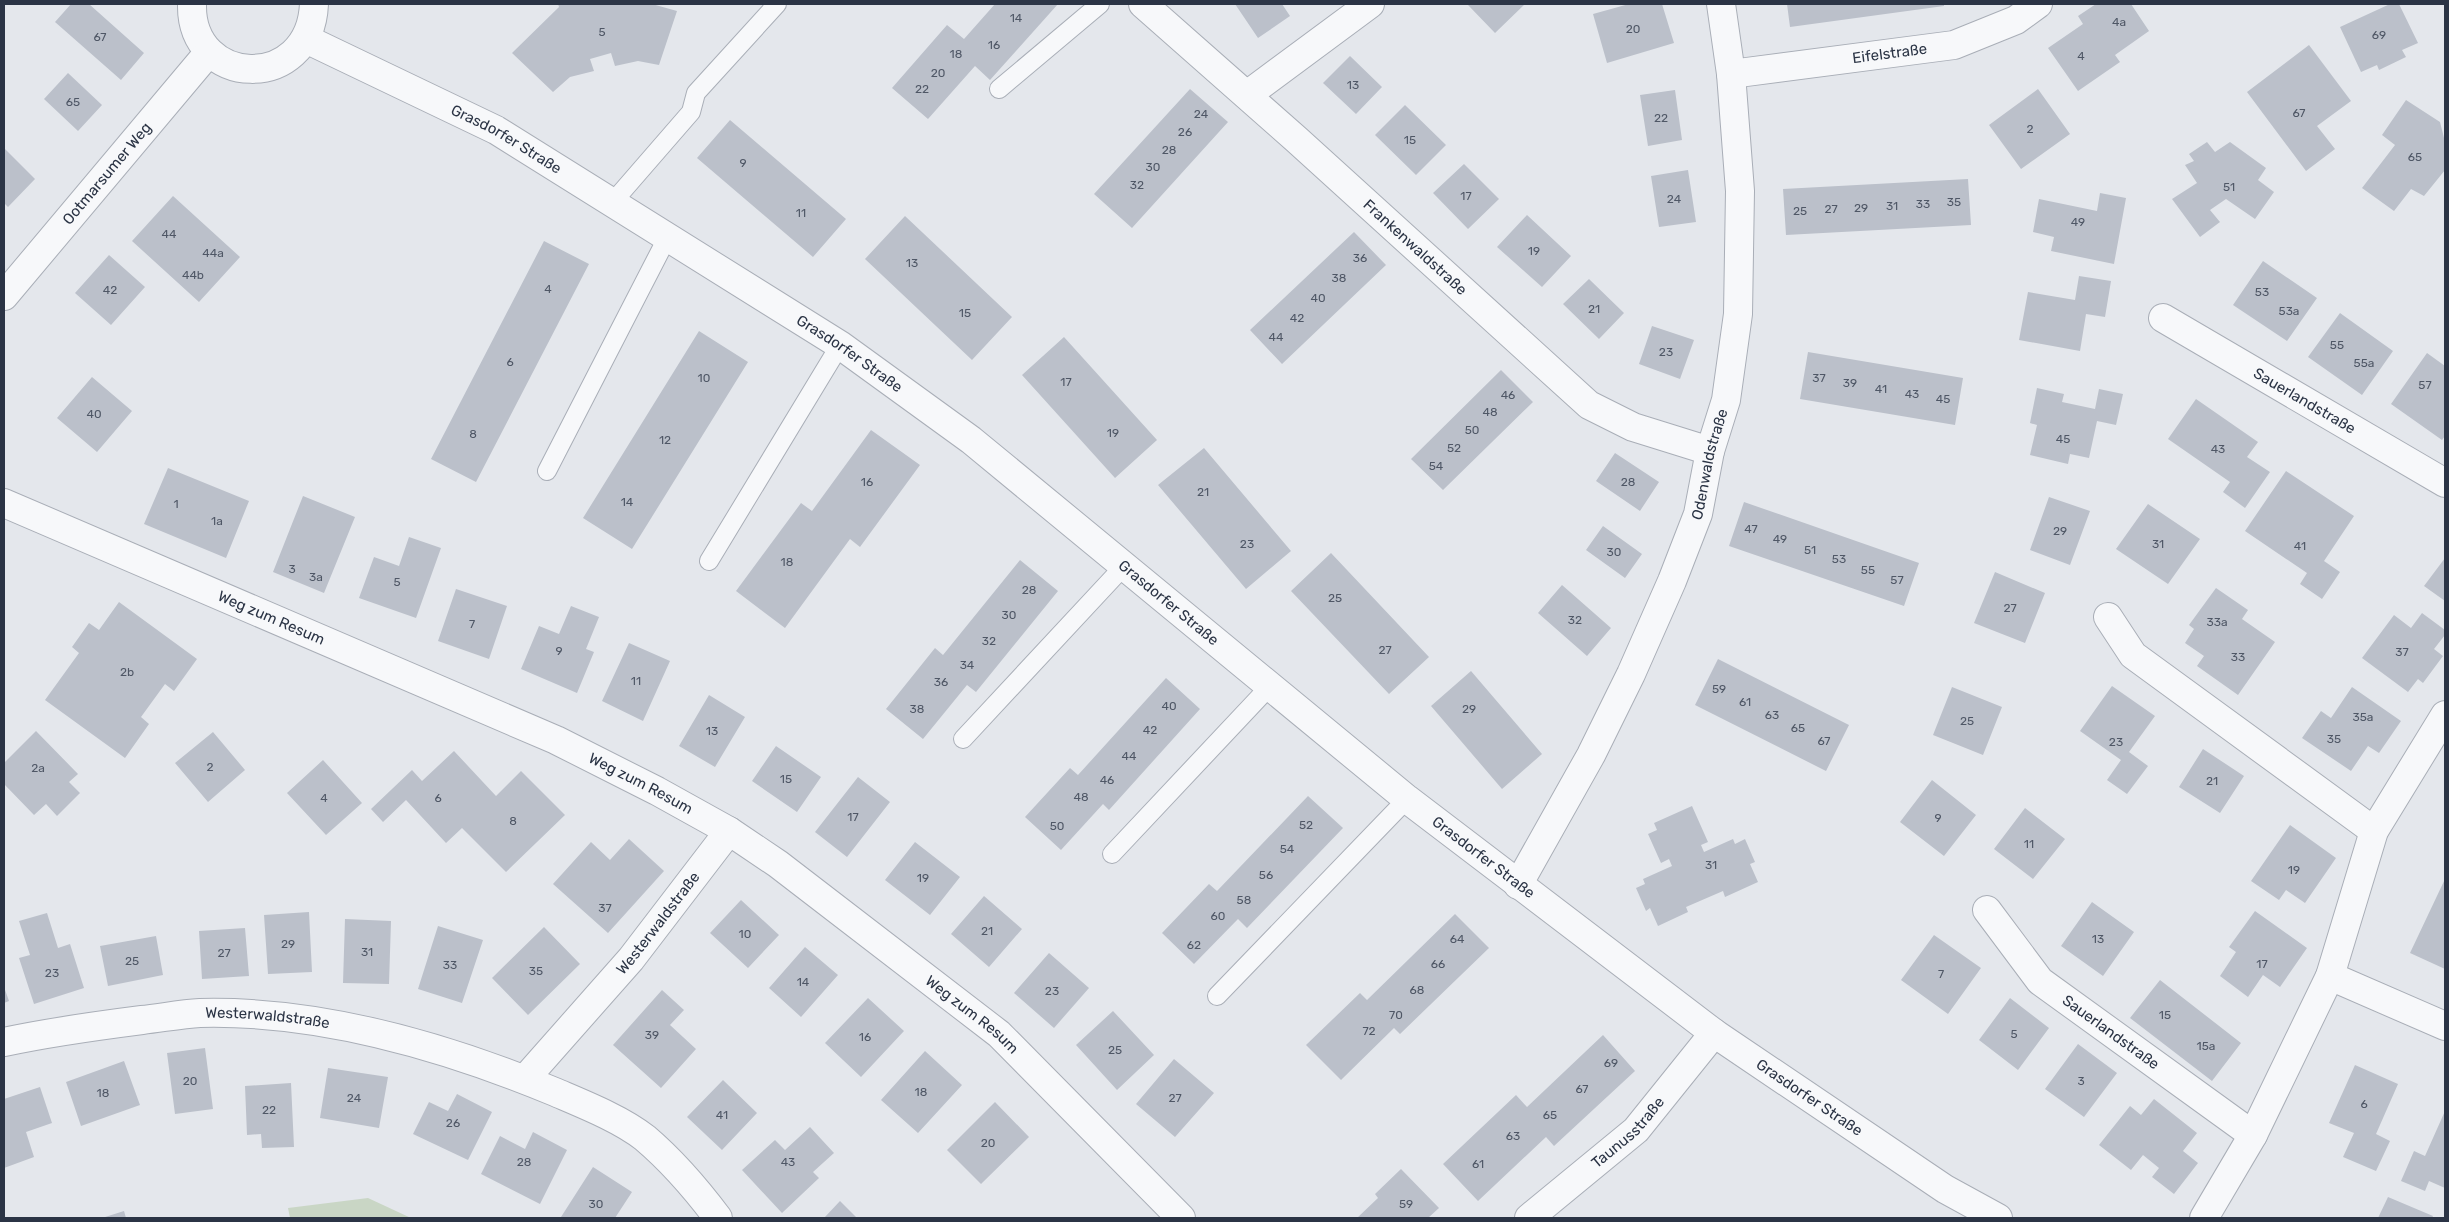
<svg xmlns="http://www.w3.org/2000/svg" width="2449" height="1222" viewBox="0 0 2449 1222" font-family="Rubik,sans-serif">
<rect width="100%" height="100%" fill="#e4e7ec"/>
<!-- green -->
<path fill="#c9d6c5" d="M368 1198 411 1218H290L288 1208Z"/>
<!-- building -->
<path fill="#bbc0ca" d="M71 4H89L144 53 121 80 55 22Z
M558 4H652L677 11 659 65 638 61 615 66 611 53 590 59 594 71 570 77 553 92 512 53 559 7Z
M995 4H1058L990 80 975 66 928 119 892 88 947 25 964 39Z
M1235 4H1282L1290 16 1258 38Z
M1469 4H1525L1495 33 1468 5Z
M1629 4H1662L1674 43 1607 63 1593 14Z
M1787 4H1944V6L1790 27Z
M2096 4H2131L2149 31 2115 55 2120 62 2078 91 2048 48 2083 24 2078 16Z
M2390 4H2399L2418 43 2402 50 2406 57 2379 70 2377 65 2361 72 2340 27Z
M2309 45 2351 101 2317 126 2335 149 2306 171 2247 92Z
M1350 56 1382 87 1356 114 1323 83Z
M68 73 102 105 78 131 44 99Z
M1190 89 1228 122 1132 228 1094 194Z
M2038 89 2070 134 2021 169 1989 125Z
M1675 90 1682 140 1648 146 1640 95Z
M2406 100 2440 122 2445 142V170L2424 196 2411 189 2394 211 2362 188 2395 145 2382 135Z
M1405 105 1446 145 1416 175 1375 135Z
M730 120 846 219 813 257 697 158Z
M2207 142 2215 152 2230 142 2266 168 2258 180 2274 192 2255 219 2226 199 2210 210 2220 222 2200 237 2172 199 2197 183 2185 165 2194 161 2189 154Z
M4 148 35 179 8 207 4 203Z
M1464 164 1499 199 1468 229 1433 193Z
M1688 170 1696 222 1659 227 1651 176Z
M1968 179 1971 225 1786 235 1783 189Z
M2100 193 2126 198 2114 264 2051 251 2054 237 2033 232 2039 199 2097 211Z
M173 196 240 257 199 302 132 241Z
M1527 215 1571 256 1542 287 1497 247Z
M905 216 1012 317 972 360 865 259Z
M1354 232 1386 265 1282 364 1250 330Z
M544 241 589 264 476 482 431 459Z
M109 255 145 287 111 325 75 293Z
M2263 261 2317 298 2287 341 2233 305Z
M2079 276 2111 281 2105 317 2086 314 2080 351 2019 340 2028 292 2075 300Z
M1589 279 1624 313 1599 339 1563 304Z
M2340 313 2393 351 2362 395 2308 357Z
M1652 326 1694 340 1680 379 1639 364Z
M699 331 748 362 632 549 583 518Z
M1064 337 1157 440 1115 478 1022 375Z
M1808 352 1963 378 1955 425 1800 399Z
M2427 353 2445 366V436L2442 440 2391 404Z
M1501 370 1533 402 1443 490 1411 459Z
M92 377 132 411 97 452 57 418Z
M2037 388 2064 394 2062 402 2095 409 2099 389 2123 394 2116 425 2097 421 2089 458 2070 454 2068 464 2030 455 2037 425 2030 423Z
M2196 399 2258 442 2247 457 2270 472 2245 508 2223 492 2230 482 2168 439Z
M871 430 920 465 860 547 850 539 785 628 736 591 801 503 812 511Z
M1204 448 1291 551 1246 589 1158 485Z
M1615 453 1659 482 1640 511 1596 481Z
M168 468 249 501 226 558 144 524Z
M2286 471 2354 516 2324 561 2340 572 2322 599 2300 584 2307 573 2245 531Z
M303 496 355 517 324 593 273 572Z
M2049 497 2090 511 2070 565 2030 550Z
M1744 502 1919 563 1904 606 1729 546Z
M2148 504 2200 539 2168 584 2116 549Z
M1603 526 1642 554 1625 578 1586 550Z
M409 537 441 548 416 618 359 598 374 557 399 566Z
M1331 553 1429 657 1389 694 1291 591Z
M2445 558V601L2424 586Z
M1020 560 1058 591 976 692 967 685 923 739 886 709 935 648 943 655Z
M1995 572 2045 593 2025 643 1974 623Z
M1562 585 1611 628 1587 656 1538 613Z
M2216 588 2248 610 2242 619 2275 642 2238 695 2197 666 2204 656 2185 643 2194 629 2189 625Z
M456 589 507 606 489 659 438 641Z
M119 602 197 659 174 691 165 684 141 717 149 724 125 758 45 700 79 653 72 647 89 623 99 630Z
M571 606 599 617 586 649 594 652 577 693 521 669 539 626 559 634Z
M2422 613 2445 630V635L2434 649 2443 656 2423 683 2418 679 2408 692 2362 658 2394 615 2411 628Z
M629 643 670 661 643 721 602 701Z
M1718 659 1849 725 1826 771 1695 705Z
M1471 671 1542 754 1502 789 1431 706Z
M1166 678 1200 709 1109 810 1103 804 1061 850 1025 817 1070 768 1078 775Z
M2112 686 2155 716 2129 752 2148 766 2127 794 2107 780 2121 760 2080 731Z
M1952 687 2002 707 1983 755 1933 735Z
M2352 687 2401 721 2379 753 2368 746 2351 771 2302 738 2321 711 2331 718Z
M709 695 745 717 715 767 679 746Z
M36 731 78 774 69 782 80 793 57 816 46 804 34 815 4 784V763Z
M213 732 245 770 208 802 175 763Z
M776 746 821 777 797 812 752 781Z
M2203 749 2244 776 2220 813 2179 787Z
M454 751 496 796 521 771 565 815 506 872 462 828 446 843 406 800 383 822 371 809 412 770 422 781Z
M323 760 362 803 326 835 287 793Z
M858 777 890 802 847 857 815 832Z
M1932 780 1976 815 1944 856 1900 822Z
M1308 796 1343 828 1247 928 1238 919 1194 964 1162 933 1209 884 1217 891Z
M1692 806 1708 842 1701 845 1704 852 1733 839 1735 844 1745 839 1755 862 1750 864 1758 882 1725 897 1723 891 1686 907 1688 912 1658 926 1650 908 1646 911 1636 888 1645 884 1643 879 1672 866 1669 859 1661 863 1648 834 1657 830 1654 823Z
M2025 808 2065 839 2033 879 1994 849Z
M2290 825 2336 858 2305 903 2286 890 2279 900 2251 881Z
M629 839 664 871 608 933 553 884 591 842 610 860Z
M915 842 960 877 930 915 885 880Z
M2445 879V969L2410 953Z
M984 896 1022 929 989 967 951 934Z
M741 900 779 935 748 968 710 933Z
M2092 902 2134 932 2103 976 2061 946Z
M2255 911 2307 948 2280 987 2263 975 2248 997 2220 976 2236 952 2229 947Z
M309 912 312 972 268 974 264 915Z
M47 913 58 948 70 944 84 988 34 1004 19 958 30 955 19 921Z
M1455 914 1489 948 1400 1034 1394 1028 1341 1080 1306 1045 1360 993 1367 1000Z
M345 919 391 921 389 984 343 983Z
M438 926 483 940 462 1003 418 989Z
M544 927 580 964 528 1015 492 978Z
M245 928 249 976 202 979 199 931Z
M1934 935 1981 968 1948 1014 1901 980Z
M156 936 163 975 108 986 100 946Z
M805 947 838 975 801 1017 769 988Z
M1049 953 1089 988 1054 1028 1014 993Z
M2160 980 2241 1043 2212 1081 2130 1018Z
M4 987 9 1001 4 1003Z
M662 990 684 1010 670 1025 696 1049 661 1088 613 1045Z
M868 998 904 1031 861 1077 825 1043Z
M2010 998 2049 1028 2018 1070 1979 1040Z
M1113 1011 1154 1055 1117 1090 1076 1045Z
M1603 1035 1635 1071 1554 1146 1546 1137 1478 1201 1443 1164 1516 1095 1527 1107Z
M2078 1044 2117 1073 2084 1117 2045 1089Z
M205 1048 213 1109 175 1114 167 1053Z
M925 1051 962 1085 918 1133 881 1100Z
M1174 1059 1214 1093 1175 1137 1136 1104Z
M124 1061 140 1105 81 1126 66 1082Z
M2355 1065 2398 1084 2376 1134 2390 1141 2376 1171 2343 1157 2354 1133 2329 1123Z
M328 1068 388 1077 379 1128 320 1118Z
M723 1080 757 1113 722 1150 687 1117Z
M291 1083 294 1147 262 1148 261 1134 247 1135 245 1086Z
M40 1087 52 1123 26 1132 34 1157 4 1168V1099Z
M457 1094 492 1112 468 1160 413 1134 429 1102 448 1111Z
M2154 1099 2197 1133 2183 1151 2198 1163 2174 1194 2152 1177 2159 1168 2143 1155 2131 1170 2099 1145 2130 1106 2141 1115Z
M995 1102 1029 1137 981 1184 947 1150Z
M2445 1111V1188L2429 1181 2425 1191 2401 1181 2414 1151 2425 1156Z
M810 1127 834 1153 813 1172 819 1178 782 1213 742 1170 775 1140 785 1150Z
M533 1132 567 1150 540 1204 481 1174 500 1136 525 1149Z
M593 1167 632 1192 615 1218H563L561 1217Z
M1401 1169 1439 1208 1428 1218H1357L1378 1198 1375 1194Z
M2388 1197 2433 1216 2432 1218H2378Z
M840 1201 857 1218H824Z
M124 1211 126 1218H102Z"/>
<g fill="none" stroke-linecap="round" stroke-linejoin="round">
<defs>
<path id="service" d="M999 89 1100 4
M612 203 691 112 696 93 777 4
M547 471 667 238
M709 561 840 345
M963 739 1124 566
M1112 854 1270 686
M1217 996 1407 799"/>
<g id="minor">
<path id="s1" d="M1143 4 1296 139 1589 405 1633 427 1710 451"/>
<path id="s2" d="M1731 74 1954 45 2016 20 2038 4"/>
<path d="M1247 95 1370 4"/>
<path id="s3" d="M2163 318 2445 483"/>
<path id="s4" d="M4 503 556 740 657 791 729 831 778 864 999 1034 1181 1218"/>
<path d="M2108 617 2133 655 2374 831"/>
<path id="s5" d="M1518 885 1591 755 1631 674 1672 581 1698 514 1710 451 1726 400 1738 314 1740 191 1731 74 1721 4"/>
<path id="s6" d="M1987 910 2040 981 2253 1135"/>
<path d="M2330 976 2445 1026"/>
<path id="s7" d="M4 1042C50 1032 95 1026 142 1020 161 1018 181 1014 200 1013 321 1010 444 1046 555 1092 583 1104 621 1119 645 1138 672 1161 697 1190 718 1218"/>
<path id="s8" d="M525 1079 631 959 729 831"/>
<path id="s9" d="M1529 1218 1636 1130 1714 1033"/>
<path d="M2204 1218 2253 1135 2330 976 2374 831 2445 715"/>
</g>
<g id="tertiary">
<path d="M192 4C190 88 310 93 314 4"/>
<path id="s10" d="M306 39 496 130 840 345 971 440 1407 799 1714 1033 1945 1189 1998 1218"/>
<path id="s11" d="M4 296 209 52"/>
</g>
</defs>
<!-- service casing -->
<use href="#service" stroke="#a9aeb7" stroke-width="20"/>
<!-- minor casing -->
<use href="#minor" stroke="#a9aeb7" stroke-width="30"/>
<!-- tertiary casing -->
<use href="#tertiary" stroke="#a9aeb7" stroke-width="30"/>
<!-- service -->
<use href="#service" stroke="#f7f8fa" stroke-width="18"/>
<!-- minor -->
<use href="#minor" stroke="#f7f8fa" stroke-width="28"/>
<!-- tertiary -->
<use href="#tertiary" stroke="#f7f8fa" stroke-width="28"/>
</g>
<g text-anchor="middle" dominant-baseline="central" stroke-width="5" stroke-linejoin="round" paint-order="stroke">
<!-- number labels -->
<g font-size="12" fill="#4f5766">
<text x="1016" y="18">14</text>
<text x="2119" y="22">4a</text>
<text x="1633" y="29">20</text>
<text x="602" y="32">5</text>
<text x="2379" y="35">69</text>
<text x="100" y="37">67</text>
<text x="994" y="45">16</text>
<text x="956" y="54">18</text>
<text x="2081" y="56">4</text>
<text x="938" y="73">20</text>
<text x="1353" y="85">13</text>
<text x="922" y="89">22</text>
<text x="73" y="102">65</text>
<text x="2299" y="113">67</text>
<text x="1201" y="114">24</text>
<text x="1661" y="118">22</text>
<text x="2030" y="129">2</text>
<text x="1185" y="132">26</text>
<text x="1410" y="140">15</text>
<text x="1169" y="150">28</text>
<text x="2415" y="157">65</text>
<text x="743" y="163">9</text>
<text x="1153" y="167">30</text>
<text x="1137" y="185">32</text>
<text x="2229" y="187">51</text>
<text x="1466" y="196">17</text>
<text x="1674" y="199">24</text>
<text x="1954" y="202">35</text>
<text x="1923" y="204">33</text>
<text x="1892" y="206">31</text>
<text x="1861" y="208">29</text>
<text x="1831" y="209">27</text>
<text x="1800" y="211">25</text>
<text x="801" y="213">11</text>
<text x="2078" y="222">49</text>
<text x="169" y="234">44</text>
<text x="1534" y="251">19</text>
<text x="213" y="253">44a</text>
<text x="1360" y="258">36</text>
<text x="912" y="263">13</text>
<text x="193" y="275">44b</text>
<text x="1339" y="278">38</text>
<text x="548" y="289">4</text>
<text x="110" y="290">42</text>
<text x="2262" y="292">53</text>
<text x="1318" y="298">40</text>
<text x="1594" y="309">21</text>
<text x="2289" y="311">53a</text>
<text x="965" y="313">15</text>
<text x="1297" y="318">42</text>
<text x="1276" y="337">44</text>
<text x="2337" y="345">55</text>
<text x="1666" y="352">23</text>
<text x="510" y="362">6</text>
<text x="2364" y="363">55a</text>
<text x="704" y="378">10</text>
<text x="1819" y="378">37</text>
<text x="1066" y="382">17</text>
<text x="1850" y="383">39</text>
<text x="2425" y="385">57</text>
<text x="1881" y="389">41</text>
<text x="1912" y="394">43</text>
<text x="1508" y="395">46</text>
<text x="1943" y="399">45</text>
<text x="1490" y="412">48</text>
<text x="94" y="414">40</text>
<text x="1472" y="430">50</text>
<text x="1113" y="433">19</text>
<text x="473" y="434">8</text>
<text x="2063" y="439">45</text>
<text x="665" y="440">12</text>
<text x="1454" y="448">52</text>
<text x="2218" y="449">43</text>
<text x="1436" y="466">54</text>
<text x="867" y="482">16</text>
<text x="1628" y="482">28</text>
<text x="1203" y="492">21</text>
<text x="627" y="502">14</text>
<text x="176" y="504">1</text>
<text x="217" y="521">1a</text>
<text x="1751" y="529">47</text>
<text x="2060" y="531">29</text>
<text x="1780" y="539">49</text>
<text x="1247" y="544">23</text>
<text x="2158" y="544">31</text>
<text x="2300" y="546">41</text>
<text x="1810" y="550">51</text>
<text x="1614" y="552">30</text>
<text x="1839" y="559">53</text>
<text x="787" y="562">18</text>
<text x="292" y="569">3</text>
<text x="1868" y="570">55</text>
<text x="316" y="577">3a</text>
<text x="1897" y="580">57</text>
<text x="397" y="582">5</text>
<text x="1029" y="590">28</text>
<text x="1335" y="598">25</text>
<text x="2010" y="608">27</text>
<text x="1009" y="615">30</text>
<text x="1575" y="620">32</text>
<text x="2217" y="622">33a</text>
<text x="472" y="624">7</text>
<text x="989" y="641">32</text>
<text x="1385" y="650">27</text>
<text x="559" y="651">9</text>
<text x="2402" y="652">37</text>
<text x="2238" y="657">33</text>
<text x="967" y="665">34</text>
<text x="127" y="672">2b</text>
<text x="636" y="681">11</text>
<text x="941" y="682">36</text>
<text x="1719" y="689">59</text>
<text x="1745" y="702">61</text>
<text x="1169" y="706">40</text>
<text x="917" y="709">38</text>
<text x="1469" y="709">29</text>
<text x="1772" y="715">63</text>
<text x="2363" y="717">35a</text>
<text x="1967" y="721">25</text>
<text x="1798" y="728">65</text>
<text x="1150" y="730">42</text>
<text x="712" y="731">13</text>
<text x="2334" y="739">35</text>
<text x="1824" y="741">67</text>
<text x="2116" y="742">23</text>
<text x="1129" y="756">44</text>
<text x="210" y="767">2</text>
<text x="38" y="768">2a</text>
<text x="786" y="779">15</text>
<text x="1107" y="780">46</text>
<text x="2212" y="781">21</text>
<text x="1081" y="797">48</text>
<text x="324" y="798">4</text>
<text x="438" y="798">6</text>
<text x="853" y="817">17</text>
<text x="1938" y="818">9</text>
<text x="513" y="821">8</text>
<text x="1306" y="825">52</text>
<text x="1057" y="826">50</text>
<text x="2029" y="844">11</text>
<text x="1287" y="849">54</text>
<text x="1711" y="865">31</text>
<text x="2294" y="870">19</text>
<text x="1266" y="875">56</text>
<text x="923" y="878">19</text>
<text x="1244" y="900">58</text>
<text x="605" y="908">37</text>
<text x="1218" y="916">60</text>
<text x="987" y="931">21</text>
<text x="745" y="934">10</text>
<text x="1457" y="939">64</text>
<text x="2098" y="939">13</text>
<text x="288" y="944">29</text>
<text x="1194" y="945">62</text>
<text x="367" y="952">31</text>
<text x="224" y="953">27</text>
<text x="132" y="961">25</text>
<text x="1438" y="964">66</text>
<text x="2262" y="964">17</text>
<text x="450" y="965">33</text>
<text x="536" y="971">35</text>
<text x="52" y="973">23</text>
<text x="1941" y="974">7</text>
<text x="803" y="982">14</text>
<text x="1417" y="990">68</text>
<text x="1052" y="991">23</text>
<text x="1396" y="1015">70</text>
<text x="2165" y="1015">15</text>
<text x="1369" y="1031">72</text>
<text x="2014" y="1034">5</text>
<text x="652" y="1035">39</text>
<text x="865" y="1037">16</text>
<text x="2206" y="1046">15a</text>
<text x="1115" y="1050">25</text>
<text x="1611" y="1063">69</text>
<text x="190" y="1081">20</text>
<text x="2081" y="1081">3</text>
<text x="1582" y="1089">67</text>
<text x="921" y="1092">18</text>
<text x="103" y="1093">18</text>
<text x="354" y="1098">24</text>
<text x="1175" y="1098">27</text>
<text x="2364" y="1104">6</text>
<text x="269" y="1110">22</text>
<text x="722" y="1115">41</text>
<text x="1550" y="1115">65</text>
<text x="453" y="1123">26</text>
<text x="1513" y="1136">63</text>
<text x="988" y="1143">20</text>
<text x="524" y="1162">28</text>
<text x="788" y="1162">43</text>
<text x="1478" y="1164">61</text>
<text x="596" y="1204">30</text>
<text x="1406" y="1204">59</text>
</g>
<!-- street labels -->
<g font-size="15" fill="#2b3445" stroke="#f4f6f9">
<text stroke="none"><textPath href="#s2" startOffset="160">Eifelstraße</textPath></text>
<text stroke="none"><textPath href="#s10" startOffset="224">Grasdorfer Straße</textPath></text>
<text stroke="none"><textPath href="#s11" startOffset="160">Ootmarsumer Weg</textPath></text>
<text stroke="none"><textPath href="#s1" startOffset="365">Frankenwaldstraße</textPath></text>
<text stroke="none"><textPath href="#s10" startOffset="629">Grasdorfer Straße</textPath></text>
<text stroke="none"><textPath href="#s3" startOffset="164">Sauerlandstraße</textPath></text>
<text stroke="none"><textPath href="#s5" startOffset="464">Odenwaldstraße</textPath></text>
<text stroke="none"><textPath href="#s10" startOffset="1034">Grasdorfer Straße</textPath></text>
<text stroke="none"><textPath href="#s4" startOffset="291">Weg zum Resum</textPath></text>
<text stroke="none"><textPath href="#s4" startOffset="696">Weg zum Resum</textPath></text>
<text stroke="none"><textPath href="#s10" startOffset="1439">Grasdorfer Straße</textPath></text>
<text stroke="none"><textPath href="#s8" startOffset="205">Westerwaldstraße</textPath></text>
<text stroke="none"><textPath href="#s4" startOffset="1101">Weg zum Resum</textPath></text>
<text stroke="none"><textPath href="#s7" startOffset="266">Westerwaldstraße</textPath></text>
<text stroke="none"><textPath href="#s6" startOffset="176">Sauerlandstraße</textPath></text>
<text stroke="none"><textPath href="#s10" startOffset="1844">Grasdorfer Straße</textPath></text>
<text stroke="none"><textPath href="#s9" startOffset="131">Taunusstraße</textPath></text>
</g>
</g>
<!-- border -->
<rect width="2449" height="1222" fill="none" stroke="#2b3445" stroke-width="10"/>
</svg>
